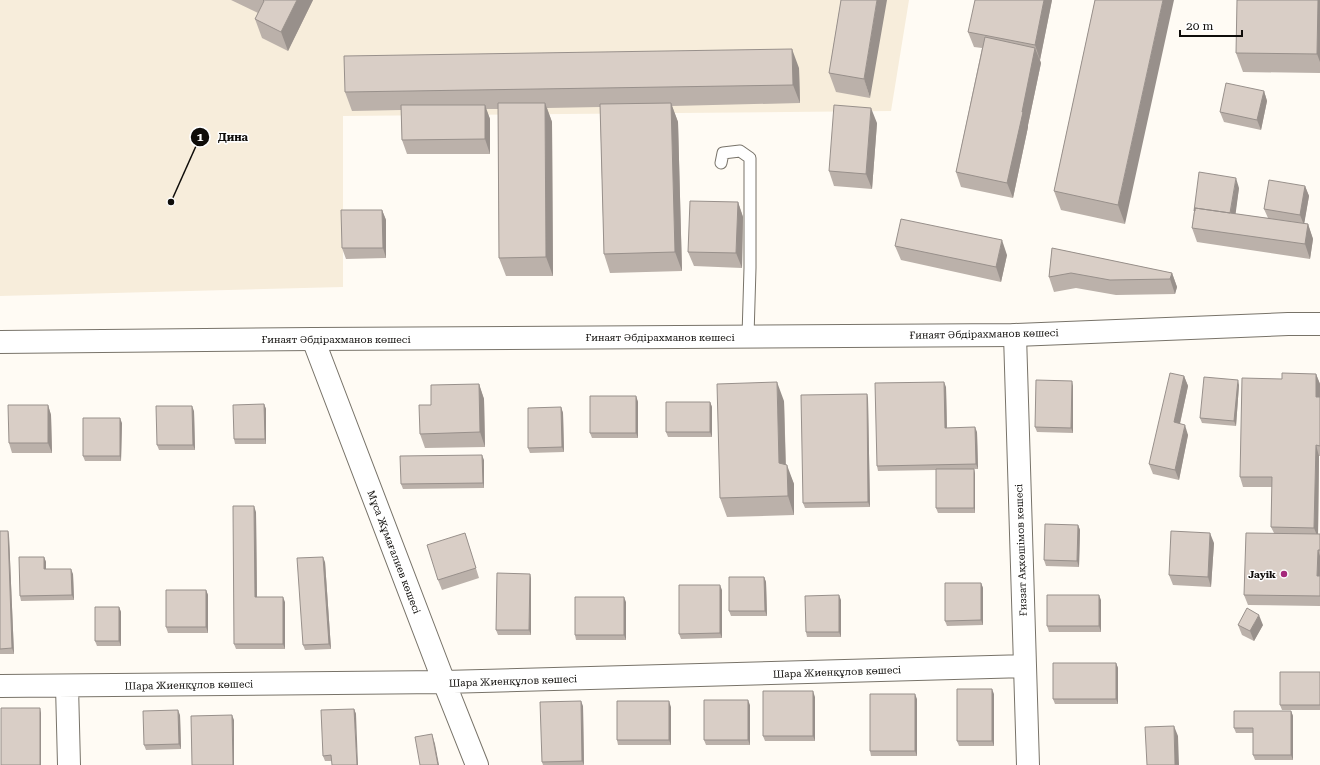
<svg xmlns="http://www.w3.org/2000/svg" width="1320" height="765" viewBox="0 0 1320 765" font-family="'Roboto Serif',serif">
<rect width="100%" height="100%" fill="#fffbf4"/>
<!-- built -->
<path fill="#f7eddb" d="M0 0H909L891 111 343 116V287L0 296Z"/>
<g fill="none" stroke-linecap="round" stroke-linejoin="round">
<defs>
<path id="lane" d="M721 163 723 153 740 151 750 158V268L748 336"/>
<path id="street" d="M1015 335 1028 765
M313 339 444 682 477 765
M0 686 444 682 1025 666
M67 686 69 765"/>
<path id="secondary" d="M0 342 313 339 1015 335 1288 324H1320"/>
</defs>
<!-- lane casing -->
<use href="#lane" stroke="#787369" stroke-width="13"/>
<!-- street casing -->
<use href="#street" stroke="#787369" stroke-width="24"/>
<!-- secondary casing -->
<use href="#secondary" stroke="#787369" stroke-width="24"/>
<!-- lane -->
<use href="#lane" stroke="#fff" stroke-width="11"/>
<!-- street -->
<use href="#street" stroke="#fff" stroke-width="22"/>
<!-- secondary -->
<use href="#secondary" stroke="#fff" stroke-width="22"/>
</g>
<!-- wall -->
<path fill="#bbb1aa" d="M231 0H313L288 51 262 38 255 19 258 13Z
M841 0 870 98 836 92 829 73Z
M1052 0 1040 60 1041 63 1028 125V127L1013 198 961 187 956 172 982 48 974 47 968 32Z
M1095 0 1125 224 1061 210 1054 191Z
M1320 0V73L1243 72 1236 53Z
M799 68 800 103 672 106 678 122 682 271 610 273 604 254 600 107 547 108 552 122 553 276H506L499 258 498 109H486L490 119V154H407L402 140 401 110 352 111 345 92Z
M1264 91 1267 101 1261 130 1224 122 1220 112Z
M877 123 872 189 834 186 829 171Z
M1305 186 1309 196 1304 223 1308 224 1313 239 1310 259 1197 242 1192 228 1194 212V211L1239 188 1235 214 1268 218 1264 209Z
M738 202 743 217 742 268 694 266 688 252Z
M382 210 386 220V258L346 259 342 248Z
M895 246 1007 255 1001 282 901 260Z
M1052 248 1172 273 1177 287 1175 294 1116 295 1076 288 1054 292 1049 277Z
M1316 374 1320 384V456H1319L1318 534H1320V606L1248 605 1244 595 1274 533 1271 527 1272 487H1243L1240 477 1282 379Z
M1184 376 1188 386 1180 424 1188 435 1179 480 1153 474 1149 464Z
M479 384 484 399 485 447 425 448 420 434Z
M1239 385 1236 426 1202 423 1200 418Z
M1073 386V433L1037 432 1035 427Z
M946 387 947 428 977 432 978 469H974L975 474V513H938L936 508V470L878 471 877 466Z
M867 394 868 399 870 507 805 508 803 503Z
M636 396 638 402V438H592L590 433Z
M784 401 786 465 794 484V515L727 517 720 498Z
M710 402 712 407V437H668L666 432Z
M264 404 266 409V444H235L234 439Z
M48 405 51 415 52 453H12L9 443Z
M561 407 563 413 564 452 530 453 528 448Z
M194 411 195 450H159L157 445Z
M122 423 121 461H85L83 456Z
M484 460V488L403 489 401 484Z
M256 512 257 597 285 602V649H236L234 644Z
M1078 525 1080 530 1079 567 1046 566 1044 560Z
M0 531H8L9 536 14 654H0Z
M465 533 479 578 442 590 438 580Z
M1214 543 1211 587 1173 585 1169 575Z
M44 557 46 562V569L73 574 74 600 21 601 20 596Z
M325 562 331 649 305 650 303 645Z
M530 574 531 579V635H498L496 630Z
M764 577 766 582 767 616H731L729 611Z
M981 583 983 588V625L947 626 945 621Z
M206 590 208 595V633H168L166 627Z
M722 590V638L681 639 679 634Z
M841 600V637H807L806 632Z
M1101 600V632H1049L1047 626Z
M626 602V640H576L575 635Z
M119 607 121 612V646H97L95 641Z
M1238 625H1263L1254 641 1242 635Z
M1116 663 1118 668V704H1055L1053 699Z
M1320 672V710H1282L1280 705Z
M994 694V746H959L957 741Z
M815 697V741H765L763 736Z
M917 699V756H871L870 751Z
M750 705V745H706L704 740Z
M583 706 584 765H543L542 762Z
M671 707V745H618L617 740Z
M354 709 356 714 331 761H325L323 756Z
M1291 711 1293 716V760H1255L1253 755V733H1236L1234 728Z
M180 715 181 749 146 750 144 745Z"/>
<!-- shaded-wall -->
<path fill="#98908b" d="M297 0H313L288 51 281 32Z
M877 0H887L870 98 864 79Z
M1044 0H1052L1040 60 1035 45Z
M1163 0H1174L1125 224 1118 205Z
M1318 0H1320V62L1317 54Z
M1035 48 1041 63 1028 125V127L1013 198 1007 183Z
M792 49 799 68 800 103 793 85Z
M1264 91 1267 101 1261 130 1257 120Z
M545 103 552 122 553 276 546 257Z
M671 103 678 122 682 271 675 252Z
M485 105 490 119V154L485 139Z
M871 108 877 123 872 189 866 174Z
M1236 178 1239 188 1234 226 1230 216Z
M1305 186 1309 196 1304 225 1300 215Z
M738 202 743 217 742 268 736 253Z
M382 210 386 220V258L383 248Z
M1308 224 1313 239 1310 259 1305 244Z
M1002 240 1007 255 1001 282 996 267Z
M1172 273 1177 287 1175 294 1170 279Z
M1316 374 1320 384V407L1316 397Z
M1184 376 1188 386 1178 432 1174 422Z
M1238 380 1239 385 1236 426 1234 421Z
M1072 381 1073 386V433L1071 428Z
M777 382 784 401 786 482 779 463Z
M944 382 946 387 947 433 945 428Z
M479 384 484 399 485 447 480 432Z
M867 394 868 399 870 507 868 502Z
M636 396 638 402V438L636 433Z
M710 402 712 407V437L710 432Z
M264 404 266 409V444L265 439Z
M48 405 51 415 52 453 48 443Z
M192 406 194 411 195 450 193 445Z
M561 407 563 413 564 452 562 447Z
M120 418 122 423 121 461 120 456Z
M1185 425 1188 435 1179 480 1175 470Z
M975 427 977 432 978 469 976 464Z
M1316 445 1319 456 1318 538 1314 528Z
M482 455 484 460V488L483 483Z
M787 465 794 484V515L788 496Z
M974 469 975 474V513L974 508Z
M254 506 256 512 257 602 255 597Z
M1078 525 1080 530 1079 567 1077 561Z
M8 531 9 536 14 654 12 648Z
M1210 533 1214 543 1211 587 1208 577Z
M1318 550 1320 556V584L1317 576Z
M44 557 46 562V574L44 569Z
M323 557 325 562 331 649 329 644Z
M71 569 73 574 74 600 72 595Z
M530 574 531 579V635L529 630Z
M764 577 766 582 767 616 765 611Z
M981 583 983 588V625L981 620Z
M720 585 722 590V638L720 633Z
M206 590 208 595V633L206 627Z
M839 595 841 600V637L839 632Z
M1099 595 1101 600V632L1099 626Z
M283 597 285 602V649L283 644Z
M624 597 626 602V640L624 635Z
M119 607 121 612V646L119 641Z
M1259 615 1263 625 1254 641 1250 631Z
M1116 663 1118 668V704L1116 699Z
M992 689 994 694V746L992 741Z
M813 691 815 697V741L813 736Z
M915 694 917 699V756L915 751Z
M748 700 750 705V745L748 740Z
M581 701 583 706 584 765 582 761Z
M669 701 671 707V745L669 740Z
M40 708 41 713V765H40Z
M354 709 356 714 358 765H357Z
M178 710 180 715 181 749 179 744Z
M1291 711 1293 716V760L1291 755Z
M232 715 234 720V765H233Z
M1174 726 1178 736 1179 765H1175Z
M432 734 435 744 439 765H438Z"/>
<!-- building -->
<path fill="#d9cec6" stroke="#98908b" d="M263 0H297L281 32 255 19 264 1Z
M841 0H877L864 79 829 73Z
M975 0H1044L1035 45 968 32Z
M1095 0H1163L1118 205 1054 191Z
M1237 0H1318L1317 54 1236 53Z
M985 37 1035 48 1022 112H1023L1007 183 956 172Z
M792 49 793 85 345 92 344 56Z
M1226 83 1264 91 1257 120 1220 112Z
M498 103H545L546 257 499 258Z
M671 103 675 252 604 254 600 104Z
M401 105H485V139L402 140Z
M834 105 871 108 866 174 829 171Z
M1199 172 1236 178 1230 213 1195 208V211H1194Z
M1269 180 1305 186 1300 215 1264 209Z
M690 201 738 202 736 253 688 252Z
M1195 208 1308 224 1305 244 1192 228Z
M341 210H382L383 248H342Z
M901 219 1002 240 996 267 895 246Z
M1052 248 1172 273 1170 279 1110 280 1071 273 1049 277Z
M1170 373 1184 376 1174 422 1185 425 1175 470 1149 464Z
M1282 373 1316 374V397H1320V446L1316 445 1314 528 1271 527 1272 477H1240L1242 378 1282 379Z
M1204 377 1238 380 1234 421 1200 418Z
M1036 380 1072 381 1071 428 1035 427Z
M777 382 779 463 787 465 788 496 720 498 717 384Z
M944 382 945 428 975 427 976 464 877 466 875 383Z
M479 384 480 432 420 434 419 405H431V385Z
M867 394 868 502 803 503 801 395Z
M590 396H636V433H590Z
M666 402H710V432H666Z
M264 404 265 439H234L233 405Z
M8 405H48V443H9Z
M156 406H192L193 445H157Z
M561 407 562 447 528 448V408Z
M83 418H120V456H83Z
M482 455 483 483 401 484 400 456Z
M936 469H974V508H936Z
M233 506H254L255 597H283V644H234Z
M1045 524 1078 525 1077 561 1044 560Z
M0 531H8L12 648 0 649Z
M1171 531 1210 533 1208 577 1169 575Z
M465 533 476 568 438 580 427 545Z
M1246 533 1320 534V550H1318L1317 576H1320V596L1244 595Z
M19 557H44V569H71L72 595 20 596Z
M323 557 329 644 303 645 297 558Z
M497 573 530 574 529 630H496Z
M729 577H764L765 611H729Z
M945 583H981V620L945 621Z
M679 585H720V633L679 634Z
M166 590H206V627H166Z
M839 595V632H806L805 596Z
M1047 595H1099V626H1047Z
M575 597H624V635H575Z
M95 607H119V641H95Z
M1247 608 1259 615 1250 631 1238 625Z
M1053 663H1116V699H1053Z
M1280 672H1320V705H1280Z
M957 689H992V741H957Z
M763 691H813V736H763Z
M870 694H915V751H870Z
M704 700H748V740H704Z
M581 701 582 761 542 762 540 702Z
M617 701H669V740H617Z
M1 708H40V765H1Z
M354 709 357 765H332L331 755 323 756 321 710Z
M178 710 179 744 144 745 143 711Z
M1234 711H1291V755H1253V728H1234Z
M232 715 233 765H192L191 716Z
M1174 726 1175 765H1147L1145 727Z
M432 734 438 765H420L415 737Z"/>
<!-- markers -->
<circle fill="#a5287b" stroke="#fff" stroke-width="1.5" cx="1284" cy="574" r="4"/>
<g text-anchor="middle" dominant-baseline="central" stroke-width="3" stroke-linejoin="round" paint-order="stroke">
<!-- street labels -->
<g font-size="10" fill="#0f0d0a" stroke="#fff">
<text transform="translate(984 334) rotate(-1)">Ғинаят Әбдірахманов көшесі</text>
<text x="660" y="337">Ғинаят Әбдірахманов көшесі</text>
<text x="336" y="339">Ғинаят Әбдірахманов көшесі</text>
<text transform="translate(1021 550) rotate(-92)">Ғиззат Ақкөшімов көшесi</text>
<text transform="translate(394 552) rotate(69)">Мұса Жұмағалиев көшесі</text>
<text transform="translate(837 672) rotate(-2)">Шара Жиенқұлов көшесі</text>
<text transform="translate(513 681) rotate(-2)">Шара Жиенқұлов көшесі</text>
<text transform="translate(189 685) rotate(-1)">Шара Жиенқұлов көшесі</text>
</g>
<!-- poi labels -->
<g font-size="10" font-weight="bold" fill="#0f0d0a" stroke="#fff" text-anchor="end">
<text x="1276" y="574">Jayik</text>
</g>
</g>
<!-- callouts -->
<path fill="none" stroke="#0f0d0a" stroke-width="1.5" d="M171 202L200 137"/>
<g fill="#0f0d0a" stroke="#fff" stroke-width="1.5">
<circle cx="171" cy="202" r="4"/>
<circle cx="200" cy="137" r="10"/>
</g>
<g font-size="12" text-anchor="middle" font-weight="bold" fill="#fff">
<text x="200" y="141">1</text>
</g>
<g font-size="11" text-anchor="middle" font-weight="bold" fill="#0f0d0a" stroke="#fff" stroke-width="3" stroke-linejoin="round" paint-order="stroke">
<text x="233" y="141">Дина</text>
</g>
<!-- scale -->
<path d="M1180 30v6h62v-6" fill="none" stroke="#0f0d0a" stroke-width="2"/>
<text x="1186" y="30" font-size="12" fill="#0f0d0a" stroke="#ffffff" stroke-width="3" paint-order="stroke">20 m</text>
</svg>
